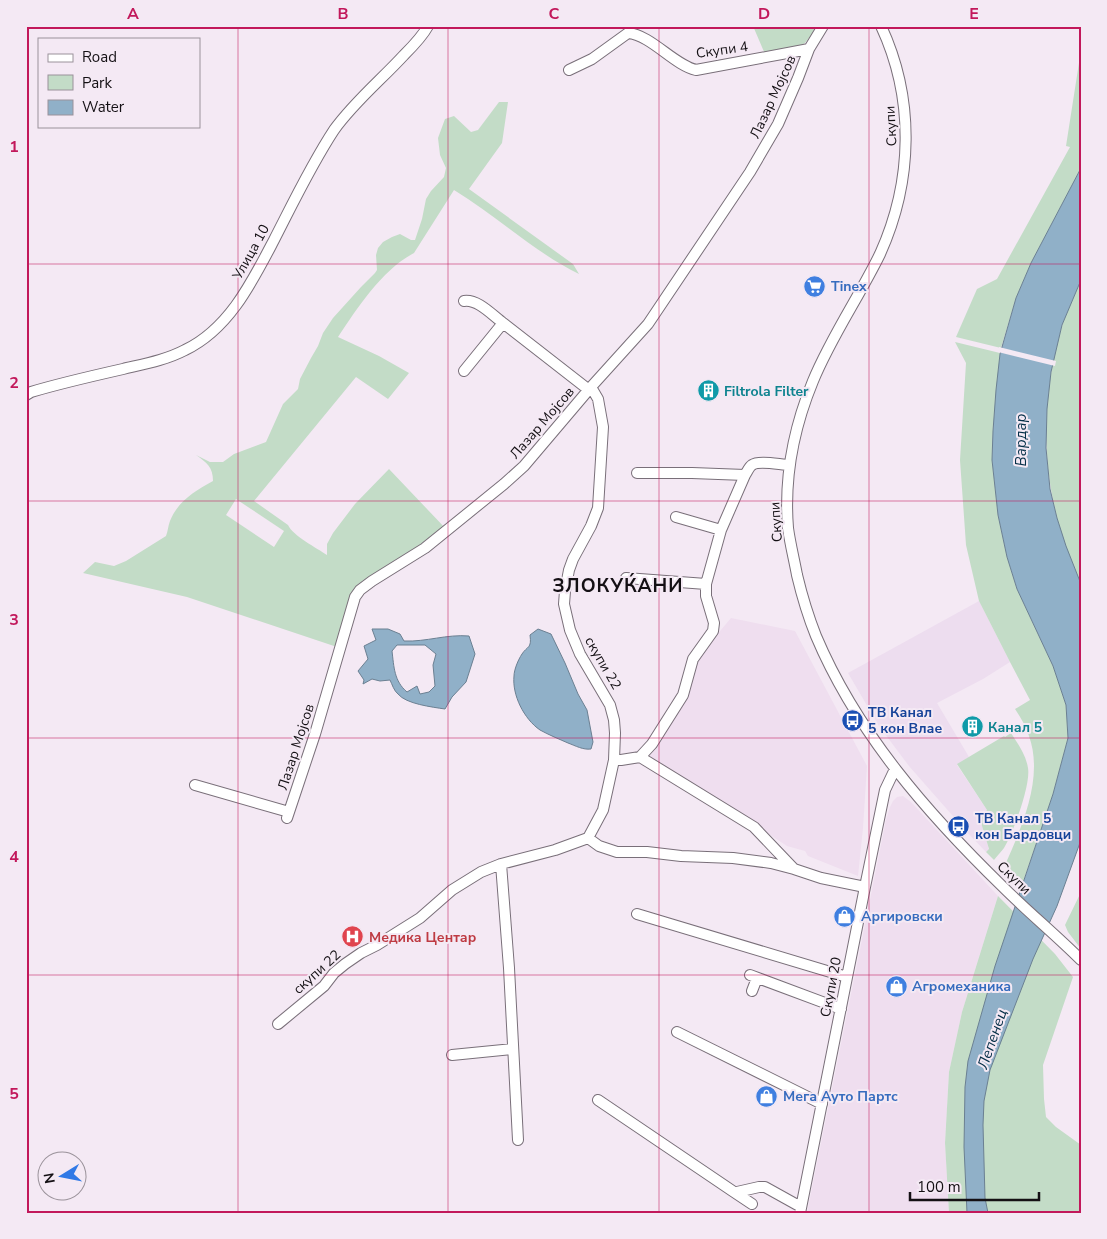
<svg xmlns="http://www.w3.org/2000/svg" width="1107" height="1239" viewBox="0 0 1107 1239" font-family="'Nunito Sans',sans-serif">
<rect width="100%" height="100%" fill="#f4e9f4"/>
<!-- commercial -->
<path fill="#edddef" d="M979 601 1010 662 983 679 937 703 969 757 957 765 987 810 981 819 989 850 986 852 967 832 909 766 879 726 848 673Z"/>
<!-- built -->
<path fill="#efdeef" d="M731 618 795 631 867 766 863 828 858 876 808 856 805 851 787 846 728 807 646 757 694 662Z
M903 796 911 802 998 896 962 1012 949 1072 945 1143 949 1213H807L886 820 890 807 893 801 897 797Z"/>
<!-- green -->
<path fill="#c3dcc7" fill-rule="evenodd" d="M753 26H818L805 43 800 46 765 54Z
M1081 50V168L1031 263 1016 298 1001 348 956 337 977 289 997 279 1070 147 1066 146Z
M499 102H508L502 143 469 189 573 264 579 274C534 252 497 216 454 190L414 253C382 270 358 307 338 337L379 356 409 373 388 399 356 377 254 501 288 525C293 536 317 548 327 555V544L333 533 355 504 389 469 447 530 364 587 340 648 187 597 83 573 95 562 114 566 126 561 166 536C168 531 168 526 170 521 178 501 195 491 213 481 213 467 207 463 196 455L210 462H223L234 454 266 442 283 404 298 389 300 379 311 358 318 346 323 333 333 318 361 287 375 273 377 270 376 255 378 248 383 242 392 237 400 234 411 240H415L422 219 426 199 431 191 444 177 446 168 440 155 438 138 445 119 454 116 471 132 478 130ZM236 499 284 531 274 547 226 515Z
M1081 280V584C1042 502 1036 413 1062 326 1067 311 1075 295 1081 280Z
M955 342 1000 353 993 431 992 460 998 515 1007 557 1017 589 1053 666 1066 705 1068 738 1053 794 1023 882 1005 865C1022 826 1044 778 1029 736 1026 726 1020 717 1015 709L1030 700 1010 662 979 601 966 545 960 460 966 363Z
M1011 733C1018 744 1026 755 1028 768 1031 785 1013 833 1004 848 1001 852 997 856 994 860L986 852 989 849 980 819 987 810 957 764 1004 736 1005 737Z
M1081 892V949L1068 932 1065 925Z
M998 896 1055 954 1073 977 1043 1065 1044 1099 1046 1117 1056 1127 1081 1145V1213H949L945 1143 949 1072 962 1012Z"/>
<!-- water -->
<path fill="#90b0c8" stroke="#6b8092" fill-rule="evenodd" d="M1081 168V280L1062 325 1051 372 1047 409 1046 448 1050 489 1057 518 1066 546 1081 584V840L1057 906 1033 959 990 1070 984 1101 983 1125 985 1198 988 1213H967L964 1147 965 1087 968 1061 995 966 1053 794 1068 738 1066 705 1053 666 1017 589 1007 557 998 515 992 460 993 431 996 390 1000 354 1016 298 1031 263Z
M372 629H388L400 634 404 641C426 642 447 634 469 636L475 654 466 682 452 697 445 709C432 707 406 704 398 694 394 691 392 684 390 680L380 681 372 679 363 684 364 680 358 671 368 659 364 646 376 640ZM425 645 436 654 433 665 435 686 429 692 420 694 417 686 407 692C394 681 394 667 392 651L397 645Z
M538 629 551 634 565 663 578 694 587 710 593 742 591 749C583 750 576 746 568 743 559 739 549 735 540 730 524 719 512 695 514 676 514 670 518 660 522 654 527 646 532 649 530 635Z"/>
<!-- pier -->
<path fill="#f4e9f4" d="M999 347 1056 361 1055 366 998 352Z"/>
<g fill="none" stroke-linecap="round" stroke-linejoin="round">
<defs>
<path id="minor" d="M881 26C915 99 913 181 880 254 859 297 831 337 813 381 794 427 784 478 788 528 790 543 794 559 797 575 802 596 808 616 816 636 857 733 928 814 1003 887 1028 912 1056 935 1081 960
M569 70 592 59 628 33C651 35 674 65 696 70L809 49
M464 301C478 299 492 315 503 323
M464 371 503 323 589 390
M26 395 31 392C61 383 92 376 123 369 144 364 166 360 185 350 229 329 252 282 274 240 293 203 311 165 334 130 354 102 381 80 404 55 413 46 422 37 428 26
M637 473H692L745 475
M676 517 721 530
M626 578 706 584
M640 757 652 744 683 695 693 659 713 631 714 623 706 596V584L721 530 745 475C747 472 749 467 752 465 759 460 781 465 790 465
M614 760H621L640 757 754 827 793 868
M195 785 289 812
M287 818 315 734 355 597 360 590 372 581 425 548 504 484 524 466 591 387 648 324 750 172 778 124 798 78 809 49 823 26
M588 838 599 846 617 852H647L681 856 733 858 771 863 794 869 821 878 865 887
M501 864 509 968 518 1140
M637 914 847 977
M750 975 841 1009
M752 991 757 978
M278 1024 324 986 334 973 345 964 361 953 377 945 420 918 452 890 481 872 501 864 555 850 588 838 603 810 614 760 615 733 614 720 610 705 580 654 570 630 564 604 565 591 569 570 573 559 591 526 598 508 603 427 598 399 591 387
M677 1032 822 1104
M452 1055 513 1049
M598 1100 734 1192H737L759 1187H765L801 1207
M734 1192 752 1204
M800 1213 865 887 885 790 895 769"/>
</defs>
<!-- minor casing -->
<use href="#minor" stroke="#796f79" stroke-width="12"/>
<!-- minor -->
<use href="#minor" stroke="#fff" stroke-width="10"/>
</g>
<!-- grid -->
<path fill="none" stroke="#c2185b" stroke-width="1" stroke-opacity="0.55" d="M238 26V1213M448 26V1213M659 26V1213M869 26V1213M26 264H1081M26 501H1081M26 738H1081M26 975H1081"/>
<!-- icons -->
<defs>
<symbol id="supermarket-disc" viewBox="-11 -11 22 22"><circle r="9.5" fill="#3f7fe0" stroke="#f4e9f4"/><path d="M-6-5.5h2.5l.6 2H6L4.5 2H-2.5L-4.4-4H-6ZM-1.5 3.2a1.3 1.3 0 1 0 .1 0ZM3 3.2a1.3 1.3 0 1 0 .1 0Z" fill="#fff"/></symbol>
<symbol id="building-disc" viewBox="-11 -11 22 22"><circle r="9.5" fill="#0f9aa8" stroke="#f4e9f4"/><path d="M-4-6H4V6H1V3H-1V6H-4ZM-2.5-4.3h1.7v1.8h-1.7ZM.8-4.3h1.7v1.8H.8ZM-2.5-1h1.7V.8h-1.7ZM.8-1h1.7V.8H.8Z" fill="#fff"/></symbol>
<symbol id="bus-disc" viewBox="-11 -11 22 22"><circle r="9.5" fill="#1a4fb4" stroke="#f4e9f4"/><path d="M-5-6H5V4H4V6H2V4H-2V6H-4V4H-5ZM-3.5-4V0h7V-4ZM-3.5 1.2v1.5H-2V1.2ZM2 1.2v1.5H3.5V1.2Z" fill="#fff"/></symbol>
<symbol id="shop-disc" viewBox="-11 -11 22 22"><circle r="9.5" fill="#3f7fe0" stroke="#f4e9f4"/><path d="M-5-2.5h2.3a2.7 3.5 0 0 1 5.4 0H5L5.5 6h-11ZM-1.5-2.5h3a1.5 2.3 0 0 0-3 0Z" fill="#fff"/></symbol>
<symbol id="hospital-disc" viewBox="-11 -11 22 22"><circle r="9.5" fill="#e0444e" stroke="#f4e9f4"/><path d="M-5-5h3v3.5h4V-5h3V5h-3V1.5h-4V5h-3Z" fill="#fff"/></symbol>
</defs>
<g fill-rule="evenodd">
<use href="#supermarket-disc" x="802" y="274" width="25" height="25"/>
<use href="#building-disc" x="696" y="378" width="25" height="25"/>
<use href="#bus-disc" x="840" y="708" width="25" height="25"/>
<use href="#building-disc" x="960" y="714" width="25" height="25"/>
<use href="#bus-disc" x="946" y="814" width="25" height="25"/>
<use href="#shop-disc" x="832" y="904" width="25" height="25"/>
<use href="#hospital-disc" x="340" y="924" width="25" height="25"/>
<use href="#shop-disc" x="884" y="974" width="25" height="25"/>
<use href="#shop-disc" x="754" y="1084" width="25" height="25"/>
</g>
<g text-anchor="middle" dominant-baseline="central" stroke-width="4" stroke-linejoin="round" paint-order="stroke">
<!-- street labels -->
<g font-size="14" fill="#141014" stroke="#f4e9f4">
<text transform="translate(722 50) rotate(-8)">Cкупи 4</text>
<text transform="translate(773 97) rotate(-65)">Лазар Мојсов</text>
<text transform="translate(891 126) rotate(-93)">Скупи</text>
<text transform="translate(251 252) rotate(-61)">Улица 10</text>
<text transform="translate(542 423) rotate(-49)">Лазар Мојсов</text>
<text transform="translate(776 522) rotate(-94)">Скупи</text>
<text transform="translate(603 663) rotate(60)">скупи 22</text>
<text transform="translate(296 747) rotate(-72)">Лазар Мојсов</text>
<text transform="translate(1014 878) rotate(44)">Скупи</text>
<text transform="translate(317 972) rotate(-42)">скупи 22</text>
<text transform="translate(831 987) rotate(-79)">Скупи 20</text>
</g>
<!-- shop labels -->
<g font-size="14" font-weight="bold" fill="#366cbe" stroke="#f4e9f4" text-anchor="start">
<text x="831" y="286">Tinex</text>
<text x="861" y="916">Аргировски</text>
<text x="912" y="986">Агромеханика</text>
<text x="783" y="1096">Мега Ауто Партс</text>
</g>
<!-- culture labels -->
<g font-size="14" font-weight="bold" fill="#0d838f" stroke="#f4e9f4" text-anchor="start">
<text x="724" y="391">Filtrola Filter</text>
<text x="988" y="727">Канал 5</text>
</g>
<!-- transit labels -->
<g font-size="14" font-weight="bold" fill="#164399" stroke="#f4e9f4" text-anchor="start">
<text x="868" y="712">ТВ Канал<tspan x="868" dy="16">5 кон Влае</tspan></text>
<text x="975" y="818">ТВ Канал 5<tspan x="975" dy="16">кон Бардовци</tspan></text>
</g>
<!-- health labels -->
<g font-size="14" font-weight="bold" fill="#be3a42" stroke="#f4e9f4" text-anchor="start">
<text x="369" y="937">Медика Центар</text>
</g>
<!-- water labels -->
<g font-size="15" font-style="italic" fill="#052f48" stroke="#f4e9f4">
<text transform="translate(1021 440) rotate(-90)">Вардар</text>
<text transform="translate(992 1039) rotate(-71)">Лепенец</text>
</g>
<!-- district labels -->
<g font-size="19" font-weight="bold" letter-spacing="1" fill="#141014" stroke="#f4e9f4">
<text x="618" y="586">ЗЛОКУЌАНИ</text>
</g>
</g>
<!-- border -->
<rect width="1107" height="1239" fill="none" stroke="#f4e9f4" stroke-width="55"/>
<!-- legend -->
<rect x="38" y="38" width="162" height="90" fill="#f4e9f4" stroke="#9a929a"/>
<rect x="48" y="54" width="25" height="8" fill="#ffffff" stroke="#9a929a"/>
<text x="82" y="62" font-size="15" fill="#141014">Road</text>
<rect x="48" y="75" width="25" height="15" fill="#c3dcc7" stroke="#9a929a"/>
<text x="82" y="88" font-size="15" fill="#141014">Park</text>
<rect x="48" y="100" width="25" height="15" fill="#90b0c8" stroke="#9a929a"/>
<text x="82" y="112" font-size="15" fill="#141014">Water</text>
<!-- north arrow -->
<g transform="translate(62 1176) rotate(260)"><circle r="24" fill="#f4e9f4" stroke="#9a929a"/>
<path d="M0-4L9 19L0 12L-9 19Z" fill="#3079e6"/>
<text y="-8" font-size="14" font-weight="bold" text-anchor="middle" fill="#141014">N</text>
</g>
<!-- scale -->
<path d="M910 1192v8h129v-8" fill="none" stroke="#141014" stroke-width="2.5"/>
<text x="917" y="1192" font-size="15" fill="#141014" stroke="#f4e9f4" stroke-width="4" paint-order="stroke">100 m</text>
<rect x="28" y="28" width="1052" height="1184" fill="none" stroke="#c2185b" stroke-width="2"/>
<g font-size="16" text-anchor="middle" font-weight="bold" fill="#c2185b">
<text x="133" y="19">A</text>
<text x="343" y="19">B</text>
<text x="554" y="19">C</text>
<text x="764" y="19">D</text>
<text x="974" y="19">E</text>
<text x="14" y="152">1</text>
<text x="14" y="388">2</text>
<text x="14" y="625">3</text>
<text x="14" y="862">4</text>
<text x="14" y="1099">5</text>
</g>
</svg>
